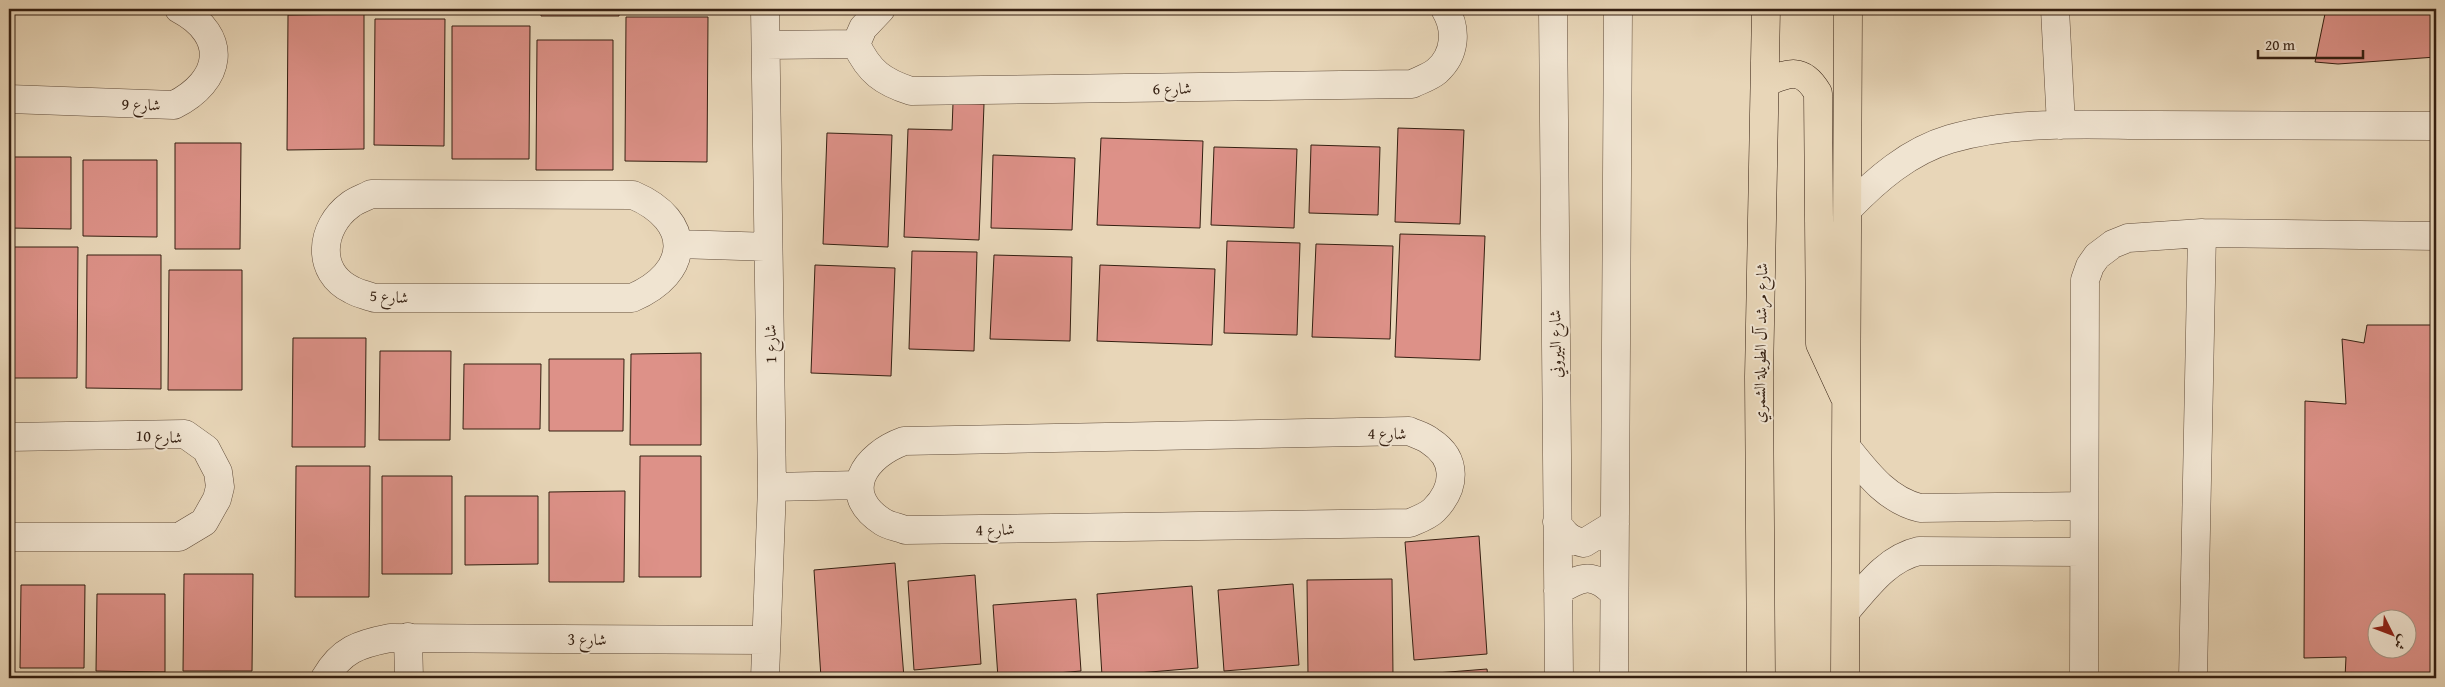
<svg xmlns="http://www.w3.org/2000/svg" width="2445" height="687" viewBox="0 0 2445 687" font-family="'Gentium Book Plus',Amiri,serif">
<rect width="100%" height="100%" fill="#e8d6b8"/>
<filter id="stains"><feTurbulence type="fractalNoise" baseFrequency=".004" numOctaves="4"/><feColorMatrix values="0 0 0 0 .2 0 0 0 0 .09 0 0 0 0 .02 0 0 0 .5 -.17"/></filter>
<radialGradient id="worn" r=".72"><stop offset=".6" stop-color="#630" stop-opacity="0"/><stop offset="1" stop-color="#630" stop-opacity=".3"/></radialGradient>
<!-- building -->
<path fill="#dd9188" stroke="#341f11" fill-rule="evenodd" d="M541 9H619V16H541Z
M2326 9H2436V57L2338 64 2315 62Z
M364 14V149L287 150 288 15Z
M626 17H708L707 162 625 161Z
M375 19H445L444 146 374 145Z
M452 26H530L529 159H452Z
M537 40H613V170H536Z
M953 103 984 104 979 240 904 237 908 129 952 130Z
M1398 128 1464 130 1460 224 1395 222Z
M827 133 892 135 888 247 823 244Z
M1101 138 1203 141 1200 228 1097 225Z
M175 143H241L240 249H175Z
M1311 145 1380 147 1378 215 1309 213Z
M1214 147 1297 149 1294 228 1211 225Z
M993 155 1075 158 1072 230 991 228Z
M9 157H71V229L9 228Z
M83 160H157V237L83 236Z
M1400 234 1485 236 1480 360 1395 357Z
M1227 241 1300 243 1297 335 1224 333Z
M1316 244 1393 246 1390 339 1312 337Z
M9 247H78L77 378H9Z
M912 251 977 252 974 351 909 349Z
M87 255H161V389L86 388Z
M994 255 1072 257 1070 341 990 339Z
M815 265 895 268 891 376 811 373Z
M1100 265 1215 269 1212 345 1097 341Z
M169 270H242V390H168Z
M2367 325H2436V678H2345L2346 657 2304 658 2305 401 2346 404 2342 339 2364 343ZM2378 620H2408V650H2378Z
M293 338H366L365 447H292Z
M380 351H451L450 440H379Z
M701 353V445H630L631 354Z
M549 359H624L623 431H549Z
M464 364H541L540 429H463Z
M640 456H701V577H639Z
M296 466H370L369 597H295Z
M382 476H452V574H382Z
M625 491 624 582H549V492Z
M465 496H538V564L465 565Z
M1479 536 1487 654 1414 660 1405 542Z
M895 563 904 678H821L814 570Z
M184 574H253L252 671H183Z
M975 575 981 664 914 670 908 581Z
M1392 579 1393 676 1308 677 1307 580Z
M1293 584 1299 665 1224 671 1218 590Z
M21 585H85L84 668H20Z
M1192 586 1198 668 1102 676 1097 594Z
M97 594H165V672L96 671Z
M1076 599 1081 671 998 678 993 605Z
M1487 669 1488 678H1398V676Z"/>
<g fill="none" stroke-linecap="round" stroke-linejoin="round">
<defs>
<path id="minor" d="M765 9 772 487 765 678
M881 9 863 28 856 44C869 72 883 82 911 91L1412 84C1420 80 1430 77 1437 71 1456 54 1457 29 1445 9
M1553 9 1559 678
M2055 9 2061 125
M766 45 856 44
M9 99 174 105C222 81 230 36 179 9
M371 194 633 195C694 221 691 273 632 298H374C367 295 359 294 352 290 315 272 320 227 350 205 356 200 364 198 371 194Z
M1848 209C1876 180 1909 151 1950 139 2014 120 2086 125 2153 125 2247 125 2342 126 2436 126
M678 244 768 247
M1409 431C1415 434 1424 436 1430 441 1458 459 1456 488 1434 510 1428 516 1417 520 1410 523L905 530C898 527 889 526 883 522 838 493 865 455 904 441Z
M9 437 185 434 206 449 218 472 220 487 217 499 204 522 179 537H9
M1847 448C1867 473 1887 500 1920 508L2084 506
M772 487 859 485
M1557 522C1564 535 1570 540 1584 543L1615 524
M1558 591C1582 576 1593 572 1614 593
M1846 611C1866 588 1887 558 1919 551L2083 552
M408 637 409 678
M325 678C341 650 359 644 390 638L766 640
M1614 678 1618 9
M2084 678 2085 280 2090 266 2097 256 2113 244 2128 238 2202 233 2436 236
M2193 678 2202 233"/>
<path id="major" d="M1765 83C1789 72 1803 67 1818 93L1820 344 1844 396
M1761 678 1759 377 1766 9
M1845 678 1848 9"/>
</defs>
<!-- minor casing -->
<use href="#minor" stroke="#614d3b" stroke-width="29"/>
<!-- major casing -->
<use href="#major" stroke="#341f11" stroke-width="29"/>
<!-- minor -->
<use href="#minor" stroke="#f0e4d1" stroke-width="28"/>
<!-- major -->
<use href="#major" stroke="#e8d6b8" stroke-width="28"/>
</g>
<g text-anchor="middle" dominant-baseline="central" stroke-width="4" stroke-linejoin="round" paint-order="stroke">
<!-- street labels -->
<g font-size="16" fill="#341f11" stroke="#f0e4d1">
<text transform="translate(1172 88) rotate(-1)">شارع 6</text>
<text transform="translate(141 104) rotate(2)">شارع 9</text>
<text transform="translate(389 296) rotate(4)">شارع 5</text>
<text transform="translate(1760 343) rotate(-89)">شارع مرشد آل الطويلة الشمري</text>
<text transform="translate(770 344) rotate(-91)">شارع 1</text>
<text transform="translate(1555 344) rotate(-91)">شارع البيروني</text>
<text transform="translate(1387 433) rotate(1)">شارع 4</text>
<text transform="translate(159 436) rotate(3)">شارع 10</text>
<text transform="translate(995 529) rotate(-1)">شارع 4</text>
<text x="587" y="639">شارع 3</text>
</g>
</g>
<!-- margin -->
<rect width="2445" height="687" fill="none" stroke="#e8d6b8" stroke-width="30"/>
<rect x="10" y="10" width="2425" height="667" fill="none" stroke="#341f11" stroke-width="2.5"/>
<rect x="15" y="15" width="2415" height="657" fill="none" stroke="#341f11"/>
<!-- north arrow -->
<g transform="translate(2392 634) rotate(132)"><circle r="24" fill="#f0e4d1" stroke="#a59584"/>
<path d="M0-4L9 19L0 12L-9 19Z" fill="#8f2418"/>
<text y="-8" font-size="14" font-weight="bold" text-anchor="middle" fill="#341f11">ش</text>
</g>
<!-- scale -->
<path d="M2258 50v8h105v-8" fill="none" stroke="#341f11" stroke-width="2.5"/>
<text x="2265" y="50" font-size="15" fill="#341f11" stroke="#f0e4d1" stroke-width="4" paint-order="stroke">20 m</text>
<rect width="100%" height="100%" filter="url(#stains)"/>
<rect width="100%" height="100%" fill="url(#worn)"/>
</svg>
